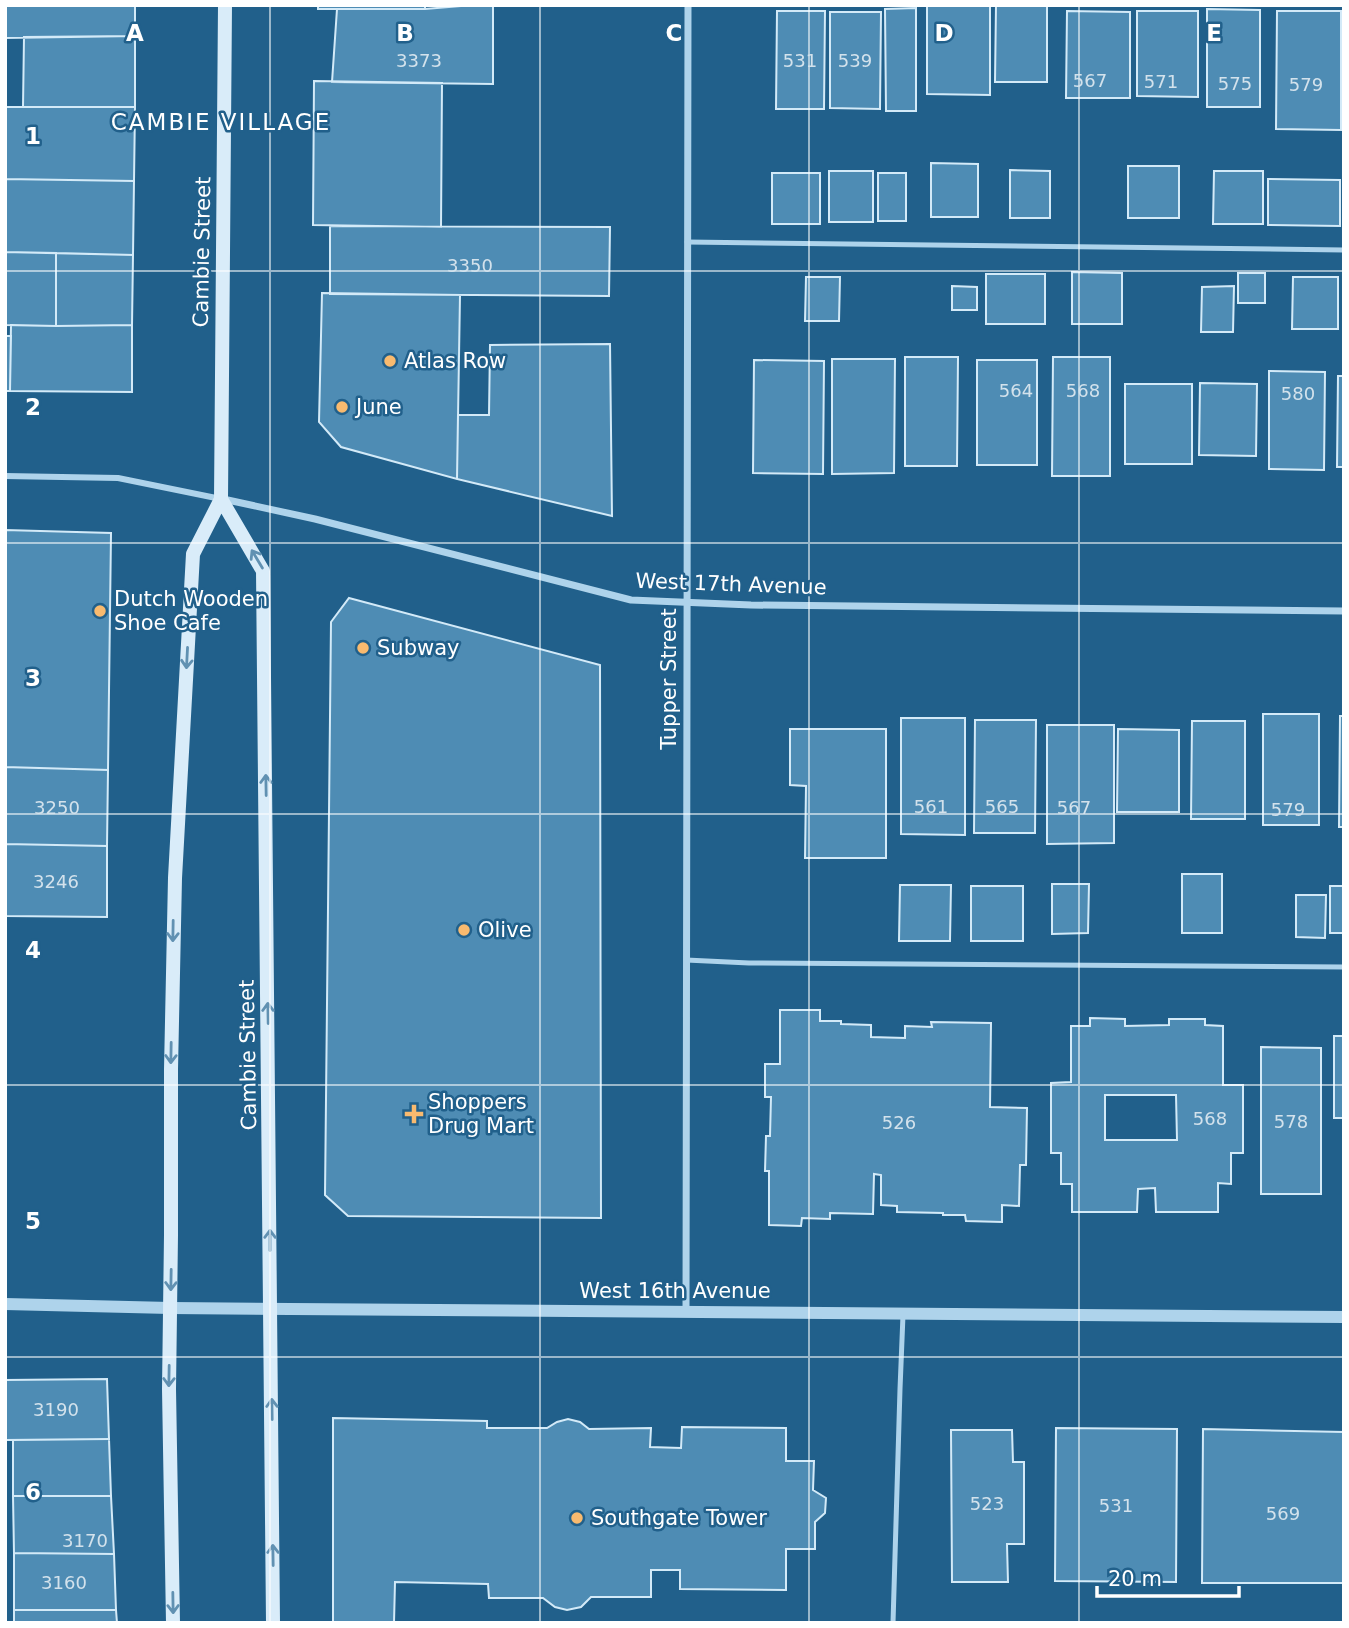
<svg xmlns="http://www.w3.org/2000/svg" width="1349" height="1628" viewBox="0 0 1349 1628" font-family="'DejaVu Sans',sans-serif">
<rect width="100%" height="100%" fill="#21608b"/>
<!-- building -->
<path fill="#4e8cb4" stroke="#d3eaf8" stroke-width="2" fill-rule="evenodd" d="M5 5H135V36L5 38Z
M318 5H425V9H318Z
M473 5H493V84L332 82 337 9H425Z
M927 5H990V95L927 94Z
M996 5H1047V82H995Z
M916 8V111H886L885 9Z
M1207 9 1260 10V107H1207Z
M777 11H825L824 109H776Z
M1067 11 1130 12V98H1066Z
M1137 11H1198V97L1137 96Z
M1277 11H1341V130L1276 129Z
M830 12H881L880 109 830 108Z
M135 36V107H23L24 37Z
M314 81 442 83 441 227 313 225Z
M5 107H135L134 181 5 179Z
M931 163 978 164V217H931Z
M1128 166H1179V218H1128Z
M1010 170 1050 171V218H1010Z
M829 171H873V222H829Z
M1214 171H1263V224H1213Z
M772 173H820V224H772Z
M878 173H906V221H878Z
M5 179 134 181 133 255 5 252Z
M1268 179 1340 180V226L1268 225Z
M330 226 610 227 609 296 330 294Z
M5 252 56 253V326L5 325Z
M56 253 133 255 132 325 56 326Z
M1072 272 1122 273V324H1072Z
M1238 273H1265V303H1238Z
M986 274H1045V324H986Z
M806 277H840L839 321H805Z
M1293 277H1338V329H1292Z
M952 286 977 287V310H952Z
M1234 286 1233 332H1201L1202 287Z
M322 293 460 295 457 479 341 447 319 422Z
M11 325 56 326 132 325V392L10 391Z
M5 336H11L10 391H5Z
M610 344 612 516 457 479 458 415H489L490 345Z
M905 357H958L957 466H905Z
M1053 357H1110V476H1052Z
M832 359H895L894 473 832 474Z
M754 360 824 361 823 474 753 473Z
M977 360H1037V465H977Z
M1269 371 1325 372 1324 470 1269 469Z
M1338 376H1344V467H1337Z
M1200 383 1257 384 1256 456 1199 455Z
M1125 384H1192V464H1125Z
M5 530 111 533 108 770 5 767Z
M349 598 600 665 601 1218 348 1216 325 1195 331 622Z
M1263 714H1319V825H1263Z
M1340 716H1344V827H1339Z
M901 718H965V835L901 834Z
M975 720H1036L1035 833H974Z
M1192 721H1245V819H1191Z
M1047 725H1114V843L1047 844Z
M790 729H886V858H805L806 786 790 785Z
M1118 729 1179 730V812H1117Z
M5 767 108 770 107 846 5 844Z
M5 844 107 846V917L5 916Z
M1182 874H1222V933H1182Z
M1052 884H1089L1088 933 1052 934Z
M900 885H951L950 941H899Z
M971 886H1023V941H971Z
M1330 886H1344V933H1330Z
M1296 895H1326L1325 938 1296 937Z
M780 1010H820V1021H841V1024L871 1025V1037L905 1038V1026L932 1027 931 1022 991 1023 990 1107 1027 1108 1026 1165H1020L1019 1206 1002 1205V1222L966 1221 965 1215H943V1213L897 1212V1206L881 1205V1175L874 1174 873 1214 830 1213V1219L802 1218 801 1226 769 1225V1171H765L766 1136H770L771 1097H765V1064H780Z
M1090 1018 1125 1019V1026L1169 1025V1019H1205V1025L1223 1026V1085H1243V1153H1231V1184L1218 1183V1212H1156L1155 1188 1138 1189 1137 1212H1072V1184H1061V1153H1051V1083L1071 1082V1026H1090ZM1105 1095H1176L1177 1140H1105Z
M1334 1036H1344V1118H1334Z
M1261 1047 1321 1048V1194H1261Z
M107 1379 109 1439 5 1440V1380Z
M333 1418 487 1421V1428H547L557 1422 568 1419 580 1422 589 1429 651 1428 650 1447 681 1448 682 1427 786 1428V1461H814L813 1490 826 1498 825 1513 815 1522V1549H786V1590L680 1589V1570H651V1597H591L581 1607 567 1610 555 1607 543 1598H489L488 1584 395 1582 394 1623H333Z
M1056 1428 1177 1429 1176 1582 1055 1581Z
M1203 1429 1344 1432V1583H1202Z
M951 1430H1012L1013 1462H1024V1544H1007L1008 1582H952Z
M109 1439 111 1496H13V1440Z
M13 1496H111L114 1554 14 1553Z
M14 1553 114 1554 116 1610H14Z
M14 1610H116L117 1623H14Z"/>
<g fill="none" stroke-linecap="round" stroke-linejoin="round">
<!-- service -->
<path stroke="#aed3eb" stroke-width="5" d="M687 242 1344 250
M686 960 749 963 1344 967
M893 1623 900 1389 903 1315"/>
<!-- pedestrian -->
<path stroke="#aed3eb" stroke-width="6" d="M5 476 118 478 221 499"/>
<!-- minor -->
<path stroke="#aed3eb" stroke-width="7" d="M223 499 315 519 631 600 751 605 1344 611
M686 1311 688 5"/>
<!-- tertiary -->
<path stroke="#aed3eb" stroke-width="12" d="M5 1304 170 1308 1344 1317"/>
<!-- secondary -->
<path stroke="#d9ecf9" stroke-width="14" d="M221 499 263 571 273 1623
M173 1623 169 1389 171 1235V1069L175 878 193 554 221 499 225 5"/>
</g>
<!-- one-way arrows -->
<defs><path id="oneway-shaft" d="M-6 0H5M1.5-3L5.5 0L1.5 3" fill="none" stroke-width="1.6" stroke-linecap="round" stroke-linejoin="round" transform="scale(1.75)"/></defs>
<g stroke="#6191b2">
<use href="#oneway-shaft" transform="translate(257 559) rotate(-121)"/>
<use href="#oneway-shaft" transform="translate(187 658) rotate(93)"/>
<use href="#oneway-shaft" transform="translate(266 785) rotate(-91)"/>
<use href="#oneway-shaft" transform="translate(173 931) rotate(91)"/>
<use href="#oneway-shaft" transform="translate(268 1013) rotate(-91)"/>
<use href="#oneway-shaft" transform="translate(171 1053) rotate(91)"/>
<use href="#oneway-shaft" transform="translate(270 1240) rotate(-90)"/>
<use href="#oneway-shaft" transform="translate(171 1280) rotate(91)"/>
<use href="#oneway-shaft" transform="translate(169 1376) rotate(91)"/>
<use href="#oneway-shaft" transform="translate(272 1409) rotate(-91)"/>
<use href="#oneway-shaft" transform="translate(273 1555) rotate(-91)"/>
<use href="#oneway-shaft" transform="translate(173 1603) rotate(89)"/>
</g>
<!-- grid -->
<path fill="none" stroke="#fff" stroke-width="2" stroke-opacity="0.55" d="M270 5V1623M540 5V1623M809 5V1623M1079 5V1623M5 271H1344M5 543H1344M5 814H1344M5 1085H1344M5 1357H1344"/>
<!-- markers -->
<g fill="#f8ba6f" stroke="#21608b" stroke-width="2.5">
<circle cx="390" cy="361" r="7"/>
<circle cx="342" cy="407" r="7"/>
<circle cx="100" cy="611" r="7"/>
<circle cx="363" cy="648" r="7"/>
<circle cx="464" cy="930" r="7"/>
<path d="M410.5 1103.5h7v7h7v7h-7v7h-7v-7h-7v-7h7z"/>
<circle cx="577" cy="1518" r="7"/>
</g>
<g text-anchor="middle" dominant-baseline="central" stroke-width="5" stroke-linejoin="round" paint-order="stroke">
<!-- number labels -->
<g font-size="18" fill="#d3e2ec">
<text x="419" y="60">3373</text>
<text x="800" y="60">531</text>
<text x="855" y="60">539</text>
<text x="1090" y="80">567</text>
<text x="1161" y="81">571</text>
<text x="1235" y="83">575</text>
<text x="1306" y="84">579</text>
<text x="470" y="265">3350</text>
<text x="1016" y="390">564</text>
<text x="1083" y="390">568</text>
<text x="1298" y="393">580</text>
<text x="931" y="806">561</text>
<text x="1002" y="806">565</text>
<text x="57" y="807">3250</text>
<text x="1074" y="807">567</text>
<text x="1288" y="809">579</text>
<text x="56" y="881">3246</text>
<text x="1210" y="1118">568</text>
<text x="1291" y="1121">578</text>
<text x="899" y="1122">526</text>
<text x="56" y="1409">3190</text>
<text x="987" y="1503">523</text>
<text x="1116" y="1505">531</text>
<text x="1283" y="1513">569</text>
<text x="85" y="1540">3170</text>
<text x="64" y="1582">3160</text>
</g>
<!-- street labels -->
<g font-size="21" fill="#fff" stroke="#21608b">
<text transform="translate(202 252) rotate(-89)">Cambie Street</text>
<text transform="translate(731 584) rotate(2)">West 17th Avenue</text>
<text transform="translate(669 679) rotate(-90)">Tupper Street</text>
<text transform="translate(248 1055) rotate(-91)">Cambie Street</text>
<text x="675" y="1291">West 16th Avenue</text>
</g>
<!-- poi labels -->
<g font-size="21" fill="#fff" stroke="#21608b" text-anchor="start">
<text x="404" y="361">Atlas Row</text>
<text x="356" y="407">June</text>
<text x="114" y="599">Dutch Wooden<tspan x="114" dy="24">Shoe Cafe</tspan></text>
<text x="377" y="648">Subway</text>
<text x="478" y="930">Olive</text>
<text x="428" y="1102">Shoppers<tspan x="428" dy="24">Drug Mart</tspan></text>
<text x="591" y="1518">Southgate Tower</text>
</g>
<!-- neighbourhood labels -->
<g font-size="23" letter-spacing="2" fill="#fff" stroke="#21608b">
<text x="221" y="122">CAMBIE VILLAGE</text>
</g>
</g>
<g font-size="23" text-anchor="middle" font-weight="bold" fill="#fff" stroke="#21608b" stroke-width="5" stroke-linejoin="round" paint-order="stroke">
<text x="135" y="41">A</text>
<text x="405" y="41">B</text>
<text x="674" y="41">C</text>
<text x="944" y="41">D</text>
<text x="1214" y="41">E</text>
<text x="33" y="144">1</text>
<text x="33" y="415">2</text>
<text x="33" y="686">3</text>
<text x="33" y="958">4</text>
<text x="33" y="1229">5</text>
<text x="33" y="1500">6</text>
</g>
<!-- border -->
<rect width="1349" height="1628" fill="none" stroke="#ffffff" stroke-width="14"/>
<!-- scale -->
<path d="M1097 1586v10h142v-10" fill="none" stroke="#ffffff" stroke-width="3.5"/>
<text x="1108" y="1586" font-size="21" fill="#ffffff" stroke="#21608b" stroke-width="5" paint-order="stroke">20 m</text>
</svg>
